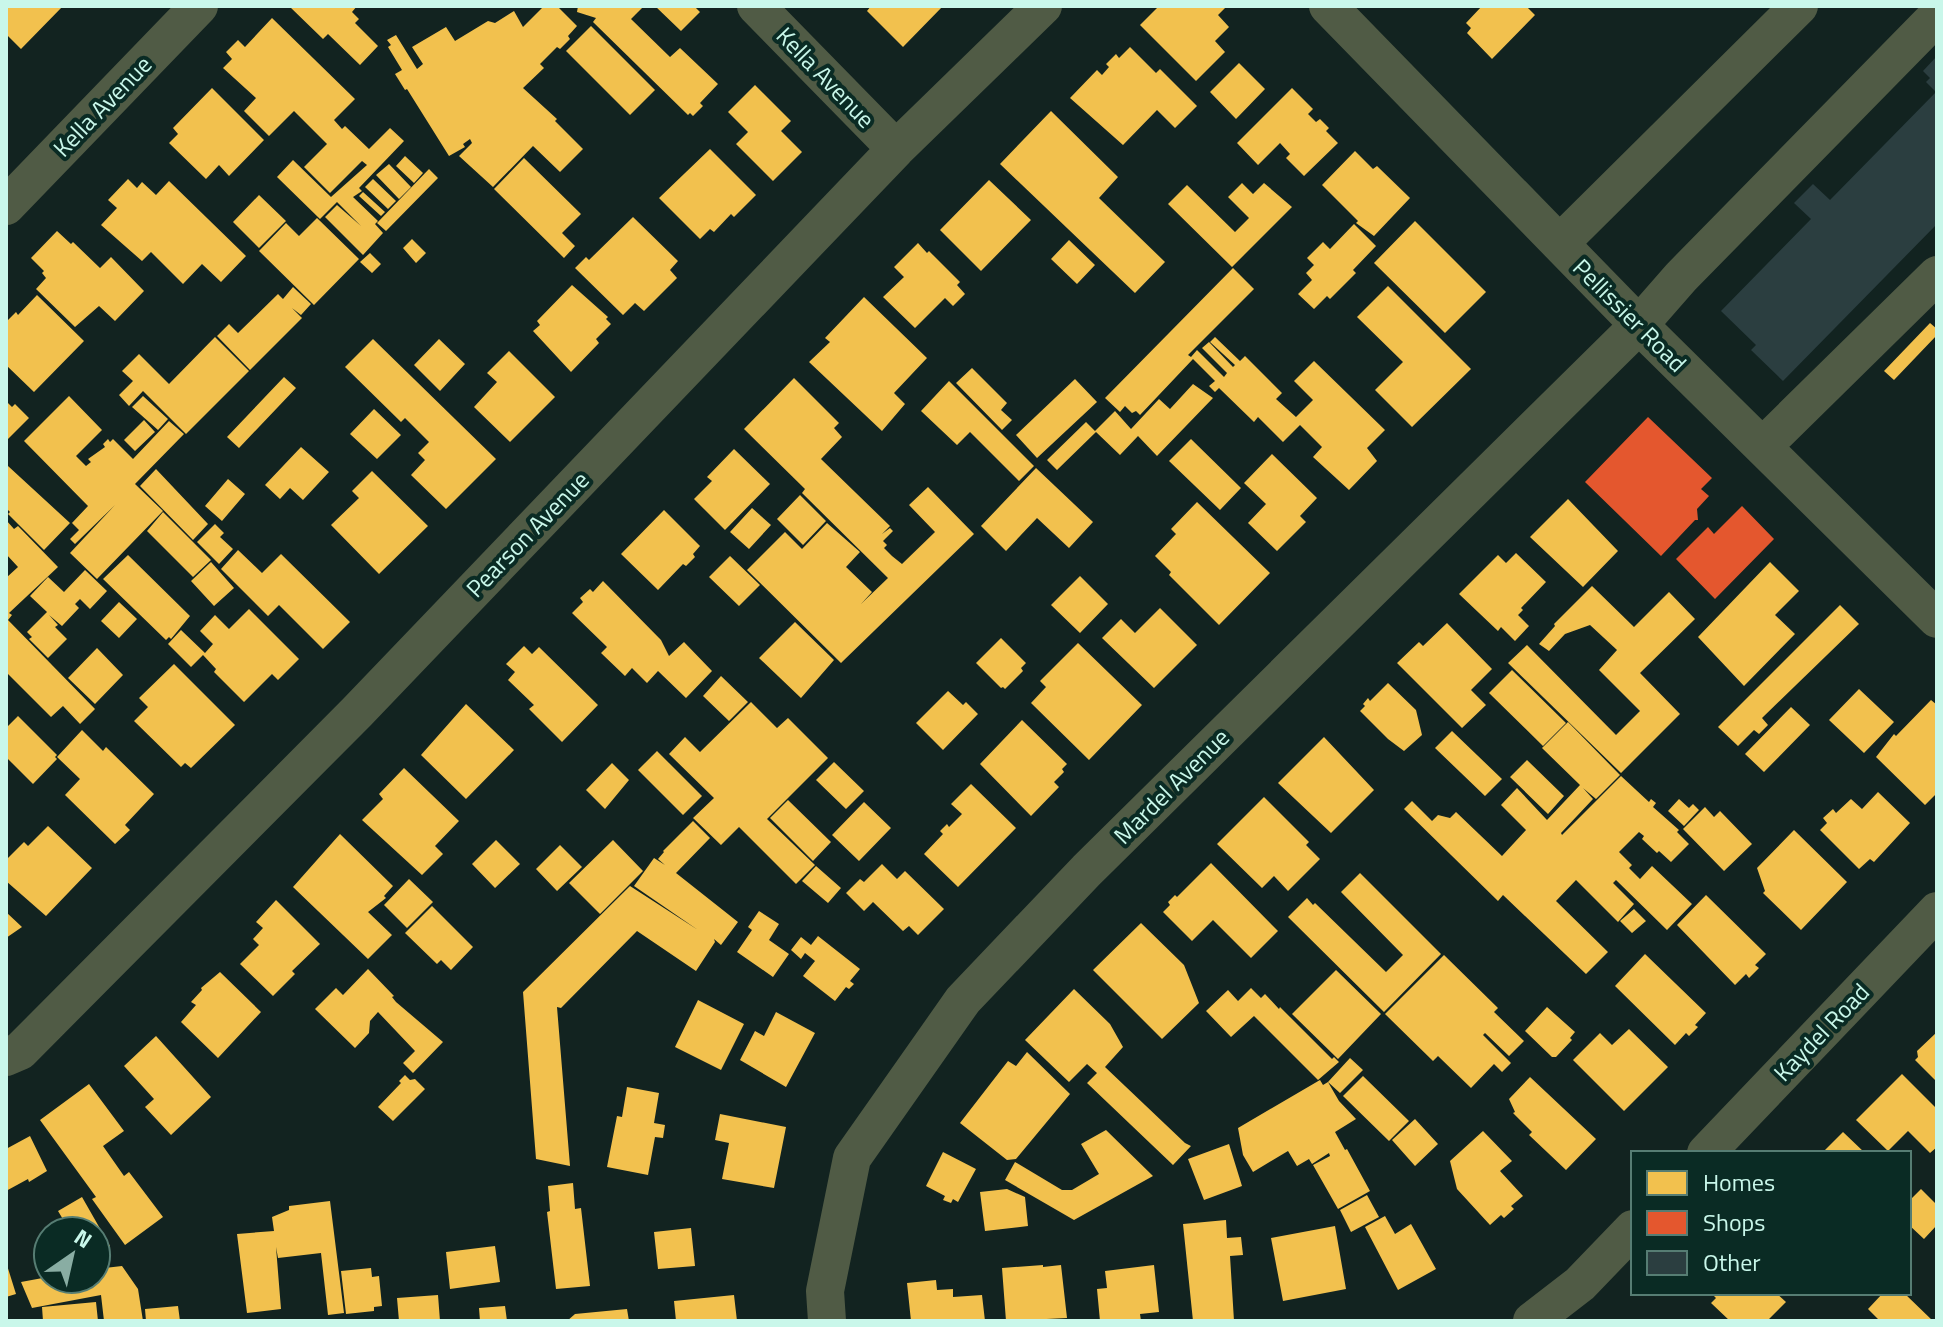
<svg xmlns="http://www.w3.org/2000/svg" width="1943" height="1327" viewBox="0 0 1943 1327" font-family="'Titillium Web',sans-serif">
<rect width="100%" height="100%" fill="#122320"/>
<!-- homes -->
<path fill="#f2c14e" d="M6 6H63L21 49 6 34Z
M289 6H357L352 12 359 19 355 23 378 46 360 65 328 34 323 39Z
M544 6 548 8 557 6 577 26 568 36 570 39 560 49 557 47 540 64 544 68 523 88 557 119 555 121 583 149 560 172 533 146 493 187 459 156 472 143 470 139 463 144 465 147 449 156 407 89 405 90 395 74 402 70 388 47 391 45 387 40 396 35 417 69 423 64 412 47 446 27 455 41 488 21 495 23 514 11 523 27Z
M578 6H644L631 19 670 57 680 48 718 84 700 103 703 106 693 116 690 113 688 115 593 22 596 18 577 12Z
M655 6H694L700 12 681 31Z
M871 6H943L903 47 867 11Z
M1159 6H1227L1218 15 1229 27 1215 41 1225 52 1196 81 1140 25Z
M1482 6H1526L1535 15 1492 59 1467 33 1471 28 1466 23Z
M272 18 355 99 334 120 342 129 345 126 369 149 390 128 404 141 359 188 362 191 353 197 378 221 375 224 383 233 363 255 325 217 337 205 361 226 337 202 320 219 277 177 293 160 331 197 367 165 362 161 330 193 304 167 327 144 294 111 269 136 244 111 256 98 223 68 232 59 226 52 238 40 245 47Z
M591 26 655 90 630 115 566 51Z
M1130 47 1156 73 1160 69 1197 106 1175 128 1157 110 1123 145 1070 98 1097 70 1102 75 1109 67 1106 64 1116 54 1119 58Z
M1239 63 1265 89 1236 119 1210 92Z
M755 85 791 121 781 131 802 152 773 181 736 144 748 132 728 112Z
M212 88 264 140 229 176 219 165 206 179 169 143 178 134 173 128Z
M1292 88 1313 109 1308 114 1316 122 1320 119 1329 128 1326 131 1338 143 1304 176 1286 158 1290 154 1280 143 1258 165 1237 143Z
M1051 111 1118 177 1099 198 1165 262 1135 293 1000 164Z
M710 149 756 195 734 217 731 214 714 232 710 229 700 239 659 198Z
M1355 151 1373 169 1377 166 1410 198 1374 236 1356 223 1358 221 1322 185Z
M405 156 423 173 414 183 396 166Z
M524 158 581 214 562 233 575 246 564 258 494 189Z
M389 164 411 187 399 199 376 175Z
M429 169 438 178 386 231 377 223Z
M128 179 137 188 142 182 156 195 169 181 246 256 221 282 202 264 183 284 151 252 142 261 101 225 117 208 108 200Z
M373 179 396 201 388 209 365 187Z
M989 180 1031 220 981 271 940 230Z
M1242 183 1253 194 1264 183 1292 207 1232 267 1168 204 1187 185 1235 232 1249 218 1228 197Z
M363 192 385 212 381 216 359 196Z
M259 195 286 221 259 248 233 222Z
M633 217 678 261 670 270 677 278 644 311 635 303 623 315 575 268 586 257 589 260Z
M317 218 359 259 314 305 259 251 286 223 299 236Z
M1415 221 1486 292 1445 333 1374 263Z
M1354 224 1376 246 1353 270 1356 273 1330 299 1327 296 1314 309 1298 294 1312 280 1306 273 1314 265 1307 258 1323 242 1330 249Z
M57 231 71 244 73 242 100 268 111 257 144 291 115 321 99 306 75 327 36 289 46 278 42 273 44 271 31 258Z
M412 239 426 253 416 263 403 248Z
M1069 240 1095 265 1077 284 1051 259Z
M918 243 927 253 929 251 960 282 957 285 965 294 953 306 945 298 915 328 883 297 904 277 894 267Z
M370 253 381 264 372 273 360 262Z
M1233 268 1254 289 1188 355 1191 357 1197 350 1224 377 1227 373 1202 348 1209 342 1233 367 1235 365 1210 342 1215 337 1240 361 1245 356 1282 393 1276 399 1296 417 1313 400 1294 381 1314 361 1385 430 1367 448 1377 461 1349 490 1313 457 1322 447 1300 425 1283 442 1258 417 1254 422 1219 388 1215 392 1209 386 1215 381 1193 359 1140 415 1136 411 1132 413 1125 406 1120 412 1105 398Z
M572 285 608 317 606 319 611 324 596 339 599 343 571 372 533 331 540 325 537 321Z
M1388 286 1471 369 1412 427 1375 390 1403 362 1357 317Z
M293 287 311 304 301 315 292 308 302 318 250 370 217 336 229 324 238 333 278 294 283 299Z
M37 295 84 341 34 392 6 365V322L16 312 18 315Z
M864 297 927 358 894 393 905 404 882 431 809 362 830 342 825 338Z
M1930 323 1937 329V335L1894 380 1884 371Z
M215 337 249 371 186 434 143 391 129 406 119 395 133 381 122 371 139 354 169 384Z
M373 339 496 459 446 509 411 475 425 460 418 453 429 442 405 418 401 422 345 367Z
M439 339 465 364 440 391 414 365Z
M509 351 555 397 510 442 474 407 497 382 487 373Z
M972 368 1007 403 1001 410 1012 420 1002 430 956 383Z
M284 377 296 388 239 448 227 437Z
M794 378 839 423 834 428 842 437 821 459 890 526 882 534 890 528 893 531 883 541 887 545 884 548 892 556 902 564 935 532 909 505 928 487 974 534 841 663 747 570 785 532 802 549 827 523 860 552 846 567 872 592 861 604 888 578 802 493 805 489 744 429Z
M1075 379 1097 402 1037 458 1016 435Z
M949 381 1034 466 1019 481 970 432 957 445 921 411Z
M1193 384 1213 398 1157 456 1138 436 1120 455 1096 432 1057 470 1047 460 1086 422 1095 431 1115 411 1131 429 1159 399 1170 409Z
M69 396 102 430 76 456 86 466 91 462 88 459 105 447 103 444 108 439 110 442 113 439 133 459 169 421 184 434 135 484 163 511 97 579 70 553 115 505 75 544 70 539 79 530 72 523 88 506 24 441Z
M143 396 168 419 158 430 132 407Z
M6 401 12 407 15 404 29 418 6 441Z
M374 409 401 435 377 459 350 434Z
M144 420 155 432 135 451 124 440Z
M1191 439 1241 488 1220 510 1169 461Z
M301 447 329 472 303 500 290 488 280 499 265 485Z
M734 449 770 484 725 530 694 499 712 481 707 477Z
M1272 454 1317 498 1300 516 1306 522 1277 551 1248 523 1266 504 1244 483Z
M8 466 70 523 44 550 8 514 10 512 6 508Z
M1036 468 1093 522 1069 548 1037 518 1006 551 981 526Z
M156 469 208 524 193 540 140 486Z
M372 471 428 526 379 574 331 525 359 498 352 491Z
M228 479 245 494 222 521 205 506Z
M800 495 826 521 803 545 777 519Z
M1568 499 1618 551 1583 587 1530 537Z
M1197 502 1270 573 1219 625 1169 575 1171 572 1155 556 1176 534 1171 529Z
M752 508 771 525 749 549 730 532Z
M664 510 700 546 693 554 695 557 686 566 683 564 658 590 621 554Z
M163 512 211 560 193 577 147 531Z
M6 520 14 529 18 526 58 567 9 613 12 615 8 620 95 709 80 724 63 706 51 717 6 672V578L18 567 6 554Z
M215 524 224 533 220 537 233 549 219 564 197 542Z
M238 550 262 573 281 554 350 622 323 649 279 605 268 616 221 569Z
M1516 553 1546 582 1521 608 1523 610 1518 615 1529 626 1515 641 1501 627 1498 631 1459 594 1498 555 1506 563Z
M128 555 190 616 171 639 169 637 166 640 103 579Z
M730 556 760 585 739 606 709 577Z
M211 562 234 588 214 606 191 581Z
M1770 562 1799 591 1775 615 1795 634 1744 686 1698 637Z
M85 570 107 591 90 609 80 599 75 604 79 608 62 626 49 615 58 625 55 627 67 639 48 658 29 639 32 637 27 632 47 612 30 596 48 577 64 592Z
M1080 576 1108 604 1080 633 1051 605Z
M603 581 661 640 669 656 684 642 712 671 686 698 658 671 647 683 632 668 625 676 601 653 607 647 572 613 583 602 580 598 590 589 593 592Z
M1592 586 1634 627 1669 592 1695 619 1640 673 1680 714 1621 773 1508 663 1527 645 1616 735 1640 711 1599 670 1617 650 1590 625 1565 634 1549 651 1539 644 1555 626 1554 624Z
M119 602 137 619 119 638 101 621Z
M1840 605 1859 624 1762 718 1768 725 1759 734 1754 730 1738 746 1718 727Z
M1160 608 1197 645 1154 688 1102 638 1121 619 1135 633Z
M249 609 299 659 278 680 272 674 244 702 214 672 216 669 203 655 191 667 168 644 181 630 205 653 213 644 200 631 215 615 229 629Z
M795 622 834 660 801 698 759 658Z
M1447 623 1492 669 1471 690 1486 705 1462 728 1397 663 1419 642 1423 646Z
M1001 638 1026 663 1021 668 1023 671 1005 689 1003 687 1001 688 976 663Z
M1078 643 1142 705 1089 760 1031 703 1046 687 1040 681Z
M524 646 532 654 539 647 598 705 562 742 529 709 534 705 508 680 515 672 506 664Z
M97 648 123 675 95 704 68 678Z
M174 664 235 725 191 768 185 763 181 767 134 721 148 707 139 698Z
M1512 670 1566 723 1543 746 1489 693Z
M721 676 748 702 729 721 703 696Z
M1388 683 1416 710 1422 735 1404 751 1388 739 1360 711 1365 706 1363 704 1368 698 1370 701Z
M1859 689 1894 722 1864 753 1829 720Z
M948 691 963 705 966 702 978 714 943 750 916 723Z
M1931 700 1937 705V793L1925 805 1876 757 1894 734 1896 736Z
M751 702 777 728 788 718 828 758 767 819 815 865 796 884 739 827 721 845 693 818 714 798 669 754 685 737 700 752Z
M466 704 514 750 466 799 421 755Z
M1791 707 1810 725 1764 772 1745 754Z
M18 716 57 755 55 757 57 759 33 784 6 757V728Z
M1022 720 1067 764 1062 769 1064 772 1054 782 1059 787 1031 816 980 764Z
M1568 722 1620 775 1596 799 1583 788 1593 799 1561 833 1562 835 1621 776 1649 802 1651 799 1656 803 1653 807 1679 830 1677 832 1689 844 1671 862 1659 851 1657 853 1642 839 1644 836 1639 832 1619 852 1632 865 1629 868 1640 879 1652 866 1692 904 1667 930 1616 880 1613 883 1634 904 1618 922 1576 880 1556 901 1608 952 1586 974 1503 895 1498 901 1404 809 1412 801 1432 821 1438 815 1450 818 1456 812 1502 856 1526 830 1501 805 1517 788 1547 820 1580 785 1542 748Z
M82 730 103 751 106 747 154 794 125 825 130 830 115 844 65 795 80 779 57 757Z
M1452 731 1502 779 1485 796 1435 748Z
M1324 737 1374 790 1331 833 1278 783Z
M657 751 702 796 683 815 638 770Z
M1527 760 1564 796 1548 814 1510 777Z
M834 762 864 791 846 809 816 780Z
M612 763 629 780 605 809 586 790Z
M404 768 459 821 435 846 443 854 422 875 362 820 383 799 379 794Z
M971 784 1016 828 958 887 924 854 943 834 940 831 947 824 949 827 962 814 951 804Z
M1878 792 1910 823 1874 862 1870 859 1859 869 1820 830 1827 823 1823 818 1833 809 1836 813 1851 799 1862 809Z
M1264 797 1309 842 1306 845 1320 859 1288 891 1274 876 1262 888 1217 844Z
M1679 799 1689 808 1693 804 1699 810 1684 826 1668 811Z
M788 800 831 842 813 861 770 818Z
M864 802 891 828 859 861 832 835Z
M1705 807 1714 817 1720 811 1752 844 1724 871 1683 829Z
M693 821 710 838 676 873 738 922 721 945 714 939 715 942 696 971 637 931 561 1008 557 1007 570 1166 536 1159 523 992 630 886 698 930 634 886 654 858 665 865 658 859 664 852 663 851Z
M48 826 92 868 46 916 6 881V860L24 842 28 846Z
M1794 830 1847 882 1801 930 1763 893 1765 891 1757 868Z
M340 834 393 886 384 896 386 898 368 912 392 935 368 959 293 887Z
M496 840 520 864 495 888 472 864Z
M613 840 643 871 600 914 569 883Z
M560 845 582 867 557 891 536 869Z
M1211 863 1278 931 1251 958 1213 920 1192 941 1163 912 1170 905 1168 902 1175 895 1177 897Z
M882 864 897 879 905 871 944 909 918 935 909 926 903 931 873 902 864 911 846 893 860 879 864 882Z
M816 866 841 888 828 903 802 881Z
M1360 873 1441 954 1384 1012 1288 917 1307 898 1313 905 1315 903 1386 972 1403 955 1341 892Z
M409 879 433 902 407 928 384 905Z
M1706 895 1766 954 1755 965 1759 968 1749 978 1746 974 1735 985 1677 925Z
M276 900 320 944 292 971 295 974 273 996 240 964 259 945 253 939 263 928 256 922Z
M432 906 473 947 451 970 441 960 437 964 405 933Z
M1634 909 1646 921 1632 933 1620 921Z
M759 911 779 924 769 940 789 954 773 977 737 952 752 930 748 927Z
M6 912 22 927 6 938Z
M1141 923 1184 965 1199 1003 1162 1039 1093 970Z
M818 936 860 969 850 981 854 984 849 989 846 987 835 1001 803 976 815 961 805 953 801 959 791 950 801 937 811 945Z
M1645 954 1706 1013 1695 1025 1698 1027 1689 1036 1686 1033 1675 1045 1615 986Z
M1444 955 1498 1008 1494 1012 1524 1041 1509 1056 1485 1033 1483 1035 1511 1063 1502 1072 1494 1064 1471 1088 1438 1056 1433 1061 1385 1014Z
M368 969 394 996 392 997 396 1002 443 1042 413 1073 403 1063 415 1051 378 1012 370 1021 369 1033 355 1048 315 1009 336 988 343 995Z
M1336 970 1381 1014 1338 1059 1292 1014Z
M220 972 261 1012 218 1058 181 1022 196 1005 191 1002 202 990 201 988Z
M1251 988 1261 998 1265 994 1279 1009 1280 1007 1332 1059 1334 1057 1339 1062 1318 1080 1254 1016 1231 1037 1206 1011 1228 990 1238 1001Z
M1074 989 1110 1024 1123 1047 1105 1067 1185 1143 1191 1146 1173 1165 1087 1083 1097 1073 1087 1064 1069 1082 1025 1040Z
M698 1000 744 1024 721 1070 675 1047Z
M1547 1007 1575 1032 1570 1038 1572 1040 1556 1057H1552L1525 1031Z
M776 1012 815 1033 786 1087 740 1060 755 1031 764 1036Z
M1629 1029 1668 1067 1624 1111 1573 1060 1600 1033 1612 1045Z
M1937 1032V1082L1915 1060 1918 1057 1917 1051Z
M156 1036 211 1097 171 1135 145 1107 154 1099 124 1066Z
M1027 1052 1070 1094 1016 1159 1007 1160 960 1123 1008 1061 1016 1066Z
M1350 1058 1363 1070 1340 1093 1328 1082Z
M1902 1074 1937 1109V1147L1930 1153 1908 1131 1888 1151 1856 1120Z
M405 1075 410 1080 415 1079 425 1089 393 1121 378 1107 401 1083 399 1081Z
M1363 1076 1409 1121 1389 1141 1343 1096Z
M1530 1077 1596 1139 1566 1170 1529 1135 1532 1132 1513 1113 1515 1112 1509 1099Z
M1320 1080 1323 1085 1328 1082 1339 1101 1356 1119 1335 1132 1345 1150 1347 1149 1370 1191 1338 1209 1313 1165 1330 1156 1329 1153 1312 1164 1309 1159 1297 1166 1288 1151 1253 1172 1243 1155 1238 1128Z
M89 1084 124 1131 103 1146 124 1176 129 1172 163 1217 125 1245 92 1199 96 1197 40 1120Z
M627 1087 659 1093 654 1123 665 1125 663 1138 655 1137 648 1175 607 1167 617 1116 622 1117Z
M720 1114 786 1127 774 1188 722 1179 729 1143 715 1140Z
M1415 1119 1438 1144 1415 1166 1392 1140Z
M1106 1130 1153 1176 1074 1220 1005 1180 1015 1162 1062 1190H1072L1099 1174 1081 1144Z
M1483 1131 1512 1161 1500 1171 1523 1196 1511 1206 1514 1209 1504 1218 1501 1215 1490 1225 1457 1189 1450 1161Z
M1843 1132 1865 1153H1822Z
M30 1136 47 1171 29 1182 28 1179 6 1191V1149Z
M1229 1144 1242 1186 1204 1200 1188 1159Z
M943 1152 976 1169 958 1202 953 1199 951 1203 943 1200 945 1196 926 1186Z
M573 1183 575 1209 581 1208 590 1286 556 1289 547 1212 550 1211 548 1186Z
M1007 1189 1025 1197 1028 1226 985 1231 980 1192Z
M1921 1189 1937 1205V1225L1924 1239 1909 1225V1201Z
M1367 1195 1379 1217 1351 1232 1340 1210Z
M82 1197 110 1246 96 1255V1231H70L58 1211Z
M330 1201 344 1313 328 1315 321 1253 278 1258 276 1247 281 1309 247 1313 237 1234 274 1231 272 1217 289 1210V1206Z
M1385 1216 1395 1234 1411 1224 1436 1269 1398 1290 1365 1227Z
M1226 1220 1227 1238 1241 1237 1243 1255 1230 1256 1234 1321H1193L1183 1224Z
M1335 1226 1346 1289 1283 1301 1271 1238Z
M691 1228 695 1266 658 1269 654 1232Z
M495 1246 500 1282 450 1289 446 1252Z
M6 1262 16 1294 6 1297Z
M1043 1265V1267L1061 1265 1067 1318 1006 1321 1002 1268Z
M1154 1265 1159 1312 1140 1314 1141 1321H1100L1097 1289 1107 1288 1105 1271Z
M122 1266 138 1289 143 1321H104L101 1295 32 1308 21 1282 48 1277 96 1279V1269Z
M371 1268 372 1277 379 1276 382 1306 374 1307V1311L346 1314 341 1271Z
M936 1280 937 1290 953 1289V1297L982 1295 985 1321H911L907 1283Z
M1711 1293H1776L1786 1302 1767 1321H1730L1711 1303 1716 1298Z
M1883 1293H1904L1933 1321H1880L1868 1309Z
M438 1295 440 1321H399L397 1298Z
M734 1295 737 1321H676L674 1301Z
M96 1302 98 1321H43L42 1307Z
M178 1306 180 1321H146L145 1309Z
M505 1306 507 1321H480L479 1308Z
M627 1309 629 1321H567L575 1314Z"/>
<!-- shops -->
<path fill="#e4572e" d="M1648 417 1712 478 1701 489 1709 496 1697 509 1698 520H1695L1661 556 1585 482Z
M1742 506 1774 539 1715 599 1676 559 1708 527 1714 534Z"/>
<!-- building -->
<path fill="#2b3e40" d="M1937 56V224L1783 381 1751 350 1756 345 1721 311 1811 219 1794 203 1813 184 1830 200 1936 92 1926 82 1930 78 1923 71Z"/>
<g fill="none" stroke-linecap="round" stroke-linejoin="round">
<!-- minor -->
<path stroke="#505b45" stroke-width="38" d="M756 6 896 149
M1328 6 1639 325 1937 619
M6 206 199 6
M1560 243 1799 6
M1763 446 1937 275
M6 1057 20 1051 357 712 896 149 1043 6
M1706 1153 1937 911
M827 1321 825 1291 852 1158 963 1000 1087 870 1639 325 1681 277 1937 16
M1532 1321 1580 1284 1633 1229"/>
</g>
<g text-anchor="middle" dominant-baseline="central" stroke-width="8" stroke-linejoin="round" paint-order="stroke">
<!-- street labels -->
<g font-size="24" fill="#c9f7ea" stroke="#0a2b24">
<text transform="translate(826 77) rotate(46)">Kella Avenue</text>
<text transform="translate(102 106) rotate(-46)">Kella Avenue</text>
<text transform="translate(1630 315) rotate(45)">Pellissier Road</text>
<text transform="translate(527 534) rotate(-46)">Pearson Avenue</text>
<text transform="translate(1171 786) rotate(-45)">Mardel Avenue</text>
<text transform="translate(1821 1032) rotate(-46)">Kaydel Road</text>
</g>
</g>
<!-- border -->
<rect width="1943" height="1327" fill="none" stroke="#c9f7ea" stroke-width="16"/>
<!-- legend -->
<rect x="1631" y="1151" width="280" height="144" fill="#0a2b24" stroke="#567d73" stroke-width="2"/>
<rect x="1647" y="1171" width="40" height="24" fill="#f2c14e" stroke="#567d73" stroke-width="2"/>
<text x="1703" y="1191" font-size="24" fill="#c9f7ea">Homes</text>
<rect x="1647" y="1211" width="40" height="24" fill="#e4572e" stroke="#567d73" stroke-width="2"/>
<text x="1703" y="1231" font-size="24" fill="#c9f7ea">Shops</text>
<rect x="1647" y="1251" width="40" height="24" fill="#2b3e40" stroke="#567d73" stroke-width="2"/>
<text x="1703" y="1271" font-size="24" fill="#c9f7ea">Other</text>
<!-- north arrow -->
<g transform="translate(72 1255) rotate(34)"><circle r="38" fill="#0a2b24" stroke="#567d73" stroke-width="2"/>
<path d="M0-6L14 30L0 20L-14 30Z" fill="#89ada3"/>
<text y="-12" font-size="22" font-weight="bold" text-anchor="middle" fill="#c9f7ea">N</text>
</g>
</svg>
